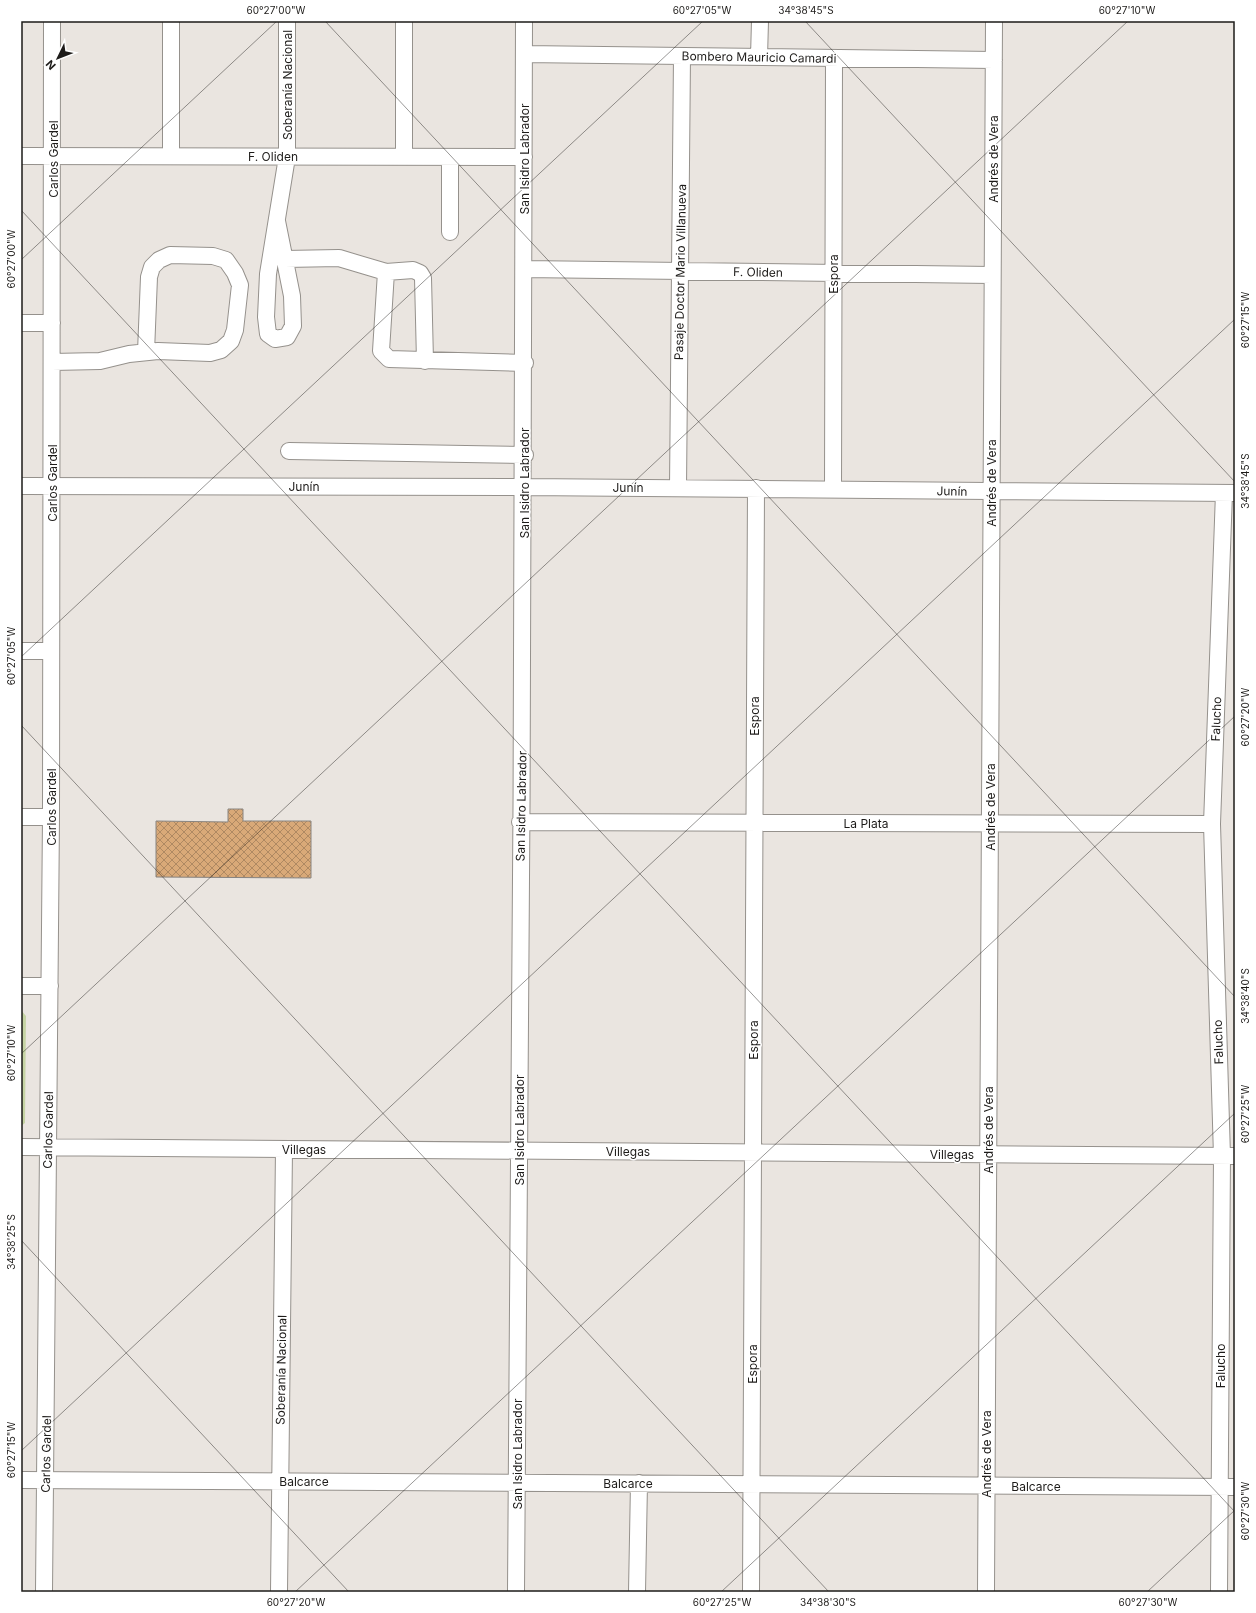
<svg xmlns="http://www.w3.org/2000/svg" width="1256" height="1613" viewBox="0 0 1256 1613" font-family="Inter,sans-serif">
<defs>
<pattern id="building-cross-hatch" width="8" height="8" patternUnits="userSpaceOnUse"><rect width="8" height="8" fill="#d9a978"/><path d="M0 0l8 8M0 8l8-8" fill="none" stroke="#af8962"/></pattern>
</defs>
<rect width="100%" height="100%" fill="#eae5e0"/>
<!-- green -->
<path fill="#c6d4a4" d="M21 1010 26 1016 25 1123 21 1126Z"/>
<!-- building -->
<path fill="url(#building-cross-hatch)" stroke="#888480" d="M228 809H243V821H311V878L156 877V821L228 822Z"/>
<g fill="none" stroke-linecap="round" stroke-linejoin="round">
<defs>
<path id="minor" d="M171 21V156
M524 54 994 60
M759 57 760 21
M21 156 524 157
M404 157V21
M277 221 292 296 293 326 287 337 275 339 268 334 266 317 268 274 287 157V21
M450 232V157
M285 259 339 258 386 272 413 270 420 273 423 278 425 361
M524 269 992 275
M386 272 381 351 389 359 525 363
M21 323H52
M52 362 100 361 129 354 158 351 210 353 221 350 231 341 235 330 240 285 235 273 226 260 213 256 170 255 159 260 152 267 149 277 146 352
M289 451 525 455
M21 486 525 487 1235 493
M678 488 682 56
M833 489 834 58
M21 651H51
M21 817H51
M520 822 1212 824
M21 986H50
M21 1147 1235 1156
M21 1480 1235 1487
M44 1592 51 817 52 21
M279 1592 284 1149
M516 1592C519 1068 525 545 524 21
M637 1592 639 1483
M751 1592 756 488
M986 1592 994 21
M1219 1592 1222 1156 1212 824 1224 493"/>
</defs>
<!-- minor casing -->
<use href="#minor" stroke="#95918c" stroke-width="18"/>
<!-- minor -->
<use href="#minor" stroke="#fff" stroke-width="16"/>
</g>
<!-- ticks -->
<path fill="none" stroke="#1d1b19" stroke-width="1" stroke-opacity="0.45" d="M325 21 1235 997M805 21 1235 482M21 210 1235 1512M21 260 277 21M21 657 703 21M21 725 829 1592M21 1054 1128 21M21 1240 349 1592M21 1451 1235 319M295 1592 1235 716M721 1592 1235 1113M1147 1592 1235 1510"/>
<g text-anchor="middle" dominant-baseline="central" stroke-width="3" stroke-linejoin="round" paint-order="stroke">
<!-- street labels -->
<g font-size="12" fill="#1d1b19" stroke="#fff">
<text transform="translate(759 57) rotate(1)">Bombero Mauricio Camardi</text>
<text transform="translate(287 85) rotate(-90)">Soberanía Nacional</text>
<text x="273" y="156">F. Oliden</text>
<text transform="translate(53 159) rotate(-90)">Carlos Gardel</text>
<text transform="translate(524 159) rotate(-90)">San Isidro Labrador</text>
<text transform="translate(993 159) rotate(-90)">Andrés de Vera</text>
<text transform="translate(680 272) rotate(-89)">Pasaje Doctor Mario Villanueva</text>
<text transform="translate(758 272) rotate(1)">F. Oliden</text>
<text transform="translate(833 274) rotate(-90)">Espora</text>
<text transform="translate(52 483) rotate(-90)">Carlos Gardel</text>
<text transform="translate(524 483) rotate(-90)">San Isidro Labrador</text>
<text transform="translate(991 483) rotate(-90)">Andrés de Vera</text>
<text x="304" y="486">Junín</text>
<text x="628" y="487">Junín</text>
<text transform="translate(952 491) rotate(1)">Junín</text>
<text transform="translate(754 716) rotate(-90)">Espora</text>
<text transform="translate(1216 719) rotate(-88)">Falucho</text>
<text transform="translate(521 806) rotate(-89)">San Isidro Labrador</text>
<text transform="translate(51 807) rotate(-90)">Carlos Gardel</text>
<text transform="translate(990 807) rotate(-90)">Andrés de Vera</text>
<text x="866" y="823">La Plata</text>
<text transform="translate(753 1040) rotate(-90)">Espora</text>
<text transform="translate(1218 1042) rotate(-92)">Falucho</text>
<text transform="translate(48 1130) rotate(-89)">Carlos Gardel</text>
<text transform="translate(519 1130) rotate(-90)">San Isidro Labrador</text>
<text transform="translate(988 1130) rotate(-90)">Andrés de Vera</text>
<text x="304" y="1149">Villegas</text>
<text x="628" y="1151">Villegas</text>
<text x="952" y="1154">Villegas</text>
<text transform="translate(752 1364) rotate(-90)">Espora</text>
<text transform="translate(1220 1366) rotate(-90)">Falucho</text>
<text transform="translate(281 1370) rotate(-89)">Soberanía Nacional</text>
<text transform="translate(46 1454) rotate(-89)">Carlos Gardel</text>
<text transform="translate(517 1454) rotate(-90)">San Isidro Labrador</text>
<text transform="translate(986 1454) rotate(-90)">Andrés de Vera</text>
<text x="304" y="1481">Balcarce</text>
<text x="628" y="1483">Balcarce</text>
<text x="1036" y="1486">Balcarce</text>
</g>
</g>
<!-- border -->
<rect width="1256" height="1613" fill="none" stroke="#ffffff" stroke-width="44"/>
<!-- north arrow -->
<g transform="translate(58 58) rotate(227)" stroke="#ffffff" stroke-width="3" paint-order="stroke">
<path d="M0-3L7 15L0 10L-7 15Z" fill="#1d1b19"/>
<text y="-6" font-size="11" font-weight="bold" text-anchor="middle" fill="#1d1b19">N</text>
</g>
<rect x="22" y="22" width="1212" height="1569" fill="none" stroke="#1d1b19" stroke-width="1.5"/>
<g font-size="10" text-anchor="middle" fill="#1d1b19">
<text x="276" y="14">60°27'00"W</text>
<text x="702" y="14">60°27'05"W</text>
<text x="806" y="14">34°38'45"S</text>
<text x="1127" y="14">60°27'10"W</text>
<text transform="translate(11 259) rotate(-90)" y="4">60°27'00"W</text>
<text transform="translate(1245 320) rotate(-90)" y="4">60°27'15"W</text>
<text transform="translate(1245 481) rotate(-90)" y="4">34°38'45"S</text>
<text transform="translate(11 656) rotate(-90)" y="4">60°27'05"W</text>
<text transform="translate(1245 717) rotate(-90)" y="4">60°27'20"W</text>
<text transform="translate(1245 996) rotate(-90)" y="4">34°38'40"S</text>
<text transform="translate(11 1053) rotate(-90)" y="4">60°27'10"W</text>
<text transform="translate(1245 1114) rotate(-90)" y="4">60°27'25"W</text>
<text transform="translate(11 1242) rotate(-90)" y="4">34°38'25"S</text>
<text transform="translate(11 1450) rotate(-90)" y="4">60°27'15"W</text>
<text transform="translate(1245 1511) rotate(-90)" y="4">60°27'30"W</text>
<text x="296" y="1606">60°27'20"W</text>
<text x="722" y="1606">60°27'25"W</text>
<text x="828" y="1606">34°38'30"S</text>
<text x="1148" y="1606">60°27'30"W</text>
</g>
</svg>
